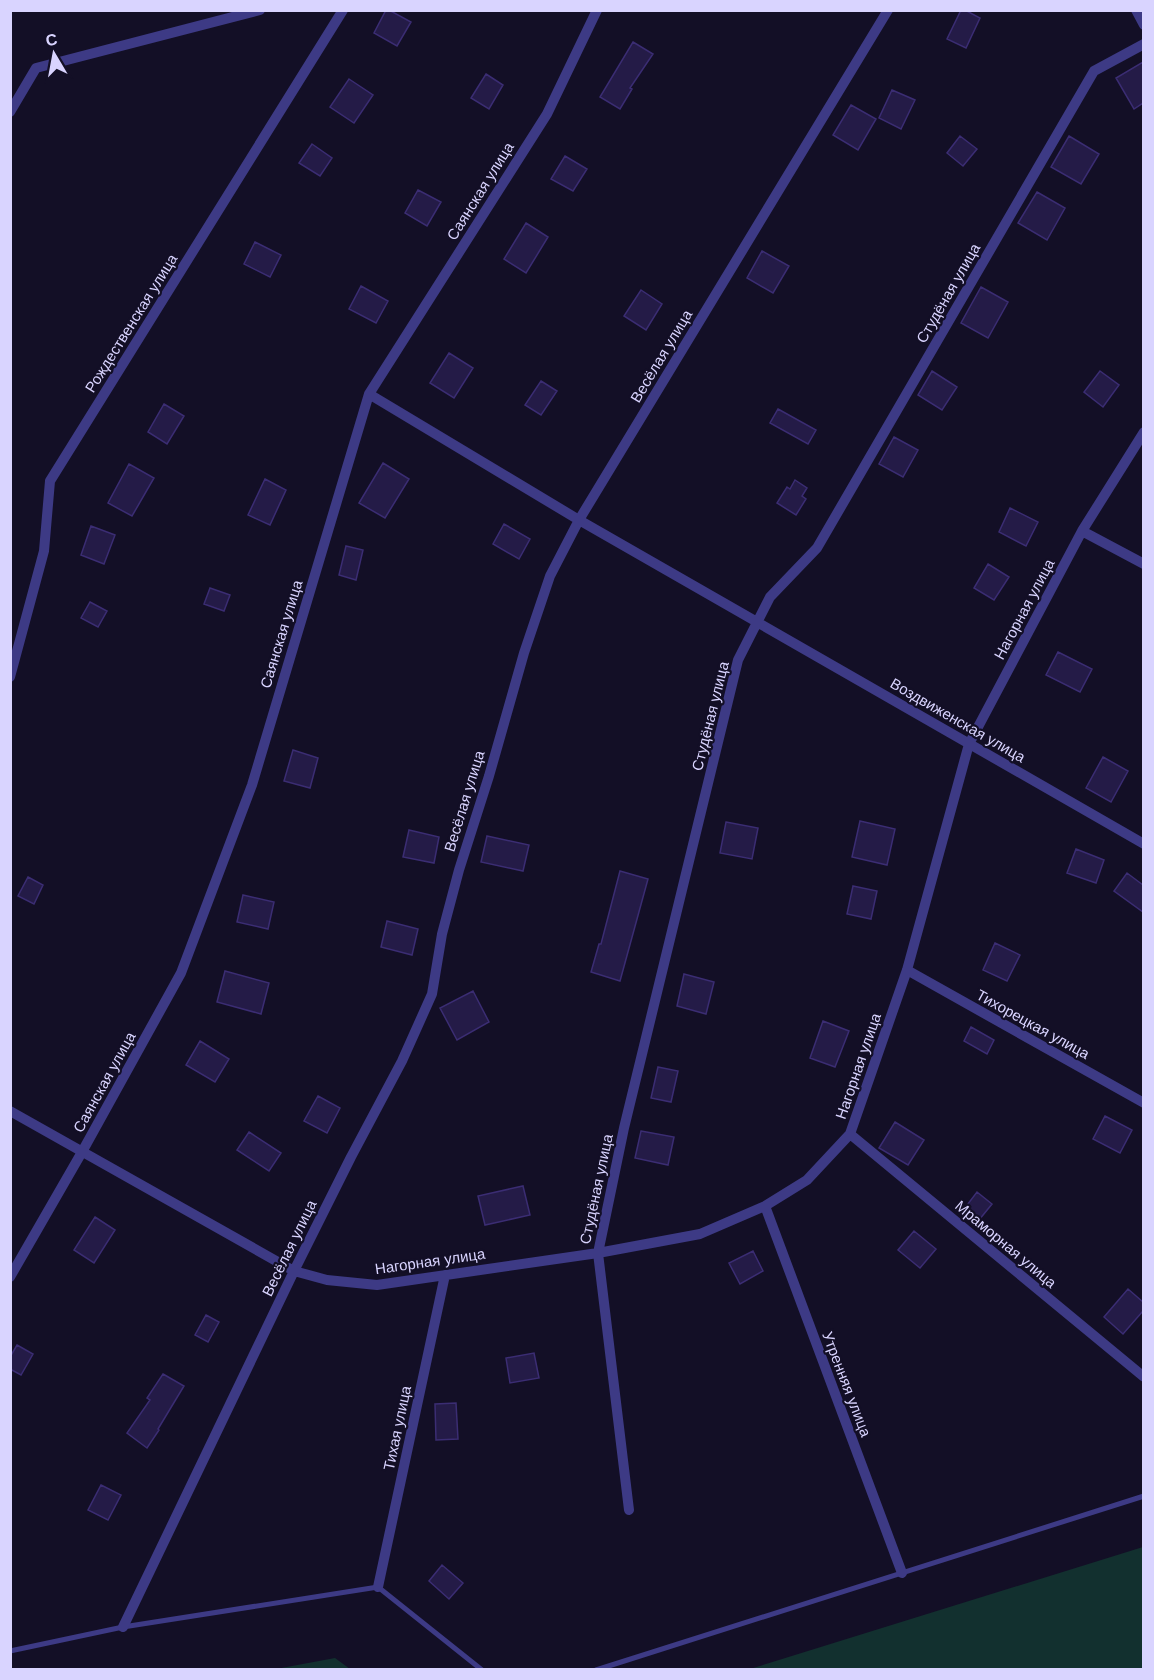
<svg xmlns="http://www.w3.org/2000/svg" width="1154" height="1680" viewBox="0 0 1154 1680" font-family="Arial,sans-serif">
<rect width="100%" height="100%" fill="#130f26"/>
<!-- green -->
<path fill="#12302f" d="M1143 1547V1669H750Z
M335 1658 350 1669H276Z"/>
<!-- building -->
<path fill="#241b47" stroke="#3b2d73" stroke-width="1.5" d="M386 10H389L411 22 397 46 374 33Z
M961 10H965L980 18 966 48 947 39Z
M633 42 653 54 630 88 632 89 620 109 600 97Z
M1143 62V103L1134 109 1116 78Z
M486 74 503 85 489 109 471 98Z
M349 79 373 95 354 123 330 107Z
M892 90 915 100 901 129 879 118Z
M851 105 876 119 858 150 833 135Z
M960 136 977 149 963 166 947 153Z
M1069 136 1099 154 1081 184 1051 167Z
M312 144 332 158 320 176 299 163Z
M565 156 587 169 573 191 551 179Z
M418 190 441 202 427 226 405 213Z
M1037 192 1065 208 1047 240 1018 223Z
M526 223 548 237 526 273 504 259Z
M255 242 281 255 270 277 244 264Z
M762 251 789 266 773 293 747 278Z
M361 286 388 301 376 323 349 309Z
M981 287 1008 302 988 338 961 323Z
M641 290 662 304 646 330 624 316Z
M449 353 473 368 454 398 430 383Z
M932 371 957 387 942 410 918 395Z
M1100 371 1119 385 1103 407 1084 392Z
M541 381 557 391 541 415 525 405Z
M164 404 184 416 167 444 148 432Z
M778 409 816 430 808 444 770 423Z
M894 437 918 450 903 477 879 464Z
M383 463 409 479 385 518 359 503Z
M129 464 154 478 132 516 108 503Z
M265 479 286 490 270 525 248 515Z
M795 480 807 488 802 496 806 499 796 515 777 503 787 487 790 489Z
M1010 508 1038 522 1026 546 999 532Z
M504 524 530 539 519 559 493 544Z
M91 526 115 535 104 564 81 555Z
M346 546 363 550 356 580 339 575Z
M988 564 1009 577 994 600 974 588Z
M210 588 230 595 224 611 204 604Z
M90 602 107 611 98 627 81 618Z
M1058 652 1092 669 1080 692 1046 675Z
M293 750 318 758 310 788 284 781Z
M1103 757 1128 771 1111 802 1086 788Z
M860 821 895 829 887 865 852 857Z
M726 822 758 828 752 859 720 853Z
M409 830 439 837 434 863 403 857Z
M487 836 529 845 523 871 481 862Z
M1076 849 1104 860 1096 883 1067 873Z
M620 871 648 879 620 981 591 972 599 944H601Z
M1127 873 1143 885V912L1114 891Z
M28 877 43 885 34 904 18 896Z
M853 886 877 891 871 919 847 914Z
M243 895 274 902 268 929 237 922Z
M387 921 418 929 412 955 381 947Z
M995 943 1020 955 1007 981 983 970Z
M225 971 269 983 261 1014 217 1002Z
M684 974 714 982 706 1014 677 1006Z
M473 991 489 1022 457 1040 440 1008Z
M823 1021 849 1031 835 1067 810 1058Z
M971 1027 994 1040 987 1054 964 1041Z
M200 1041 229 1059 215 1082 186 1065Z
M658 1067 678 1071 671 1102 651 1098Z
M318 1096 340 1108 327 1133 304 1121Z
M1105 1116 1132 1130 1120 1153 1093 1139Z
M895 1122 924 1140 908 1165 879 1148Z
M641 1131 674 1137 668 1165 635 1158Z
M249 1132 281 1153 269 1171 237 1150Z
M523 1186 530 1215 485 1225 478 1196Z
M977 1192 992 1204 979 1220 964 1209Z
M95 1217 115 1230 94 1263 74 1250Z
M914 1231 936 1249 920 1268 898 1250Z
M753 1251 763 1271 740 1284 729 1263Z
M1128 1289 1143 1302V1311L1123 1334 1104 1317Z
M206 1315 219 1322 208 1342 195 1335Z
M17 1345 33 1354 21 1375 10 1369V1357Z
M534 1353 539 1378 510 1383 506 1358Z
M163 1374 184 1386 158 1429 159 1430 147 1448 127 1433 150 1400 147 1398Z
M456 1403 458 1439 436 1440 435 1404Z
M101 1485 121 1495 108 1520 88 1510Z
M442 1565 463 1583 449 1599 429 1581Z"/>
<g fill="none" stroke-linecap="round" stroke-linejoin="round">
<!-- lane -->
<path stroke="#3d3a85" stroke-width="5" d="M10 1651 123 1627 378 1587 482 1670
M596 1670 1144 1496"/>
<!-- street -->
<path stroke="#3d3a85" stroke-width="10" d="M1136 10 1144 25
M10 112 36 68 260 10
M369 394 579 520 1144 844
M1082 531 1144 564
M10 677 44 551 50 481 343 10
M907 970 1144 1103
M10 1111 294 1271 327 1280 377 1285 598 1253 700 1234 765 1206 807 1180 850 1134 907 970 969 744 1082 531 1144 432
M850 1134 1144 1377
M765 1206 902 1573
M10 1277 82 1152 181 973 252 785 369 394 547 114 597 10
M629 1510 598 1253 624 1128 738 660 770 597 817 548 1094 71 1144 44
M378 1587 445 1275
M123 1627 294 1271 351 1157 402 1061 432 994 442 934 459 870 489 776 524 653 550 576 579 520 888 10"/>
</g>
<g text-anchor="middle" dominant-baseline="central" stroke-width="4.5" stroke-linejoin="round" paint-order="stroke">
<!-- street labels -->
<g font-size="15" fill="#d9d4ff" stroke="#130f26">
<text transform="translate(480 191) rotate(-58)">Саянская улица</text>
<text transform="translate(948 293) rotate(-60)">Студёная улица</text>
<text transform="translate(131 323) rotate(-58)">Рождественская улица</text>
<text transform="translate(661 356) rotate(-59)">Весёлая улица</text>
<text transform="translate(1024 609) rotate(-62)">Нагорная улица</text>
<text transform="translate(281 634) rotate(-73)">Саянская улица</text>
<text transform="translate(710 716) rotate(-76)">Студёная улица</text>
<text transform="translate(958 720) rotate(30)">Воздвиженская улица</text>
<text transform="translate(464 801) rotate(-73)">Весёлая улица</text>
<text transform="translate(1033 1024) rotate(29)">Тихорецкая улица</text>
<text transform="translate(858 1066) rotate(-71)">Нагорная улица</text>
<text transform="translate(104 1082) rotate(-61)">Саянская улица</text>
<text transform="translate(596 1189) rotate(-78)">Студёная улица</text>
<text transform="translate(1006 1244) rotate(40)">Мраморная улица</text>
<text transform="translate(289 1248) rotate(-64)">Весёлая улица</text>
<text transform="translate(430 1261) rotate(-8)">Нагорная улица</text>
<text transform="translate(847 1384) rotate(69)">Утренняя улица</text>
<text transform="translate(397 1428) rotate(-78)">Тихая улица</text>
</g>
</g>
<!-- border -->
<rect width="1154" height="1680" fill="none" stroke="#d9d4ff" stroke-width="24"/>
<!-- north arrow -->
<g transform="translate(54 54) rotate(350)" stroke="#130f26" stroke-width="4.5" paint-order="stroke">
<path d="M0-4.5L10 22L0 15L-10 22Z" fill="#d9d4ff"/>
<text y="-9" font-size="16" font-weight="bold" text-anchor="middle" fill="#d9d4ff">С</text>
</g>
</svg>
